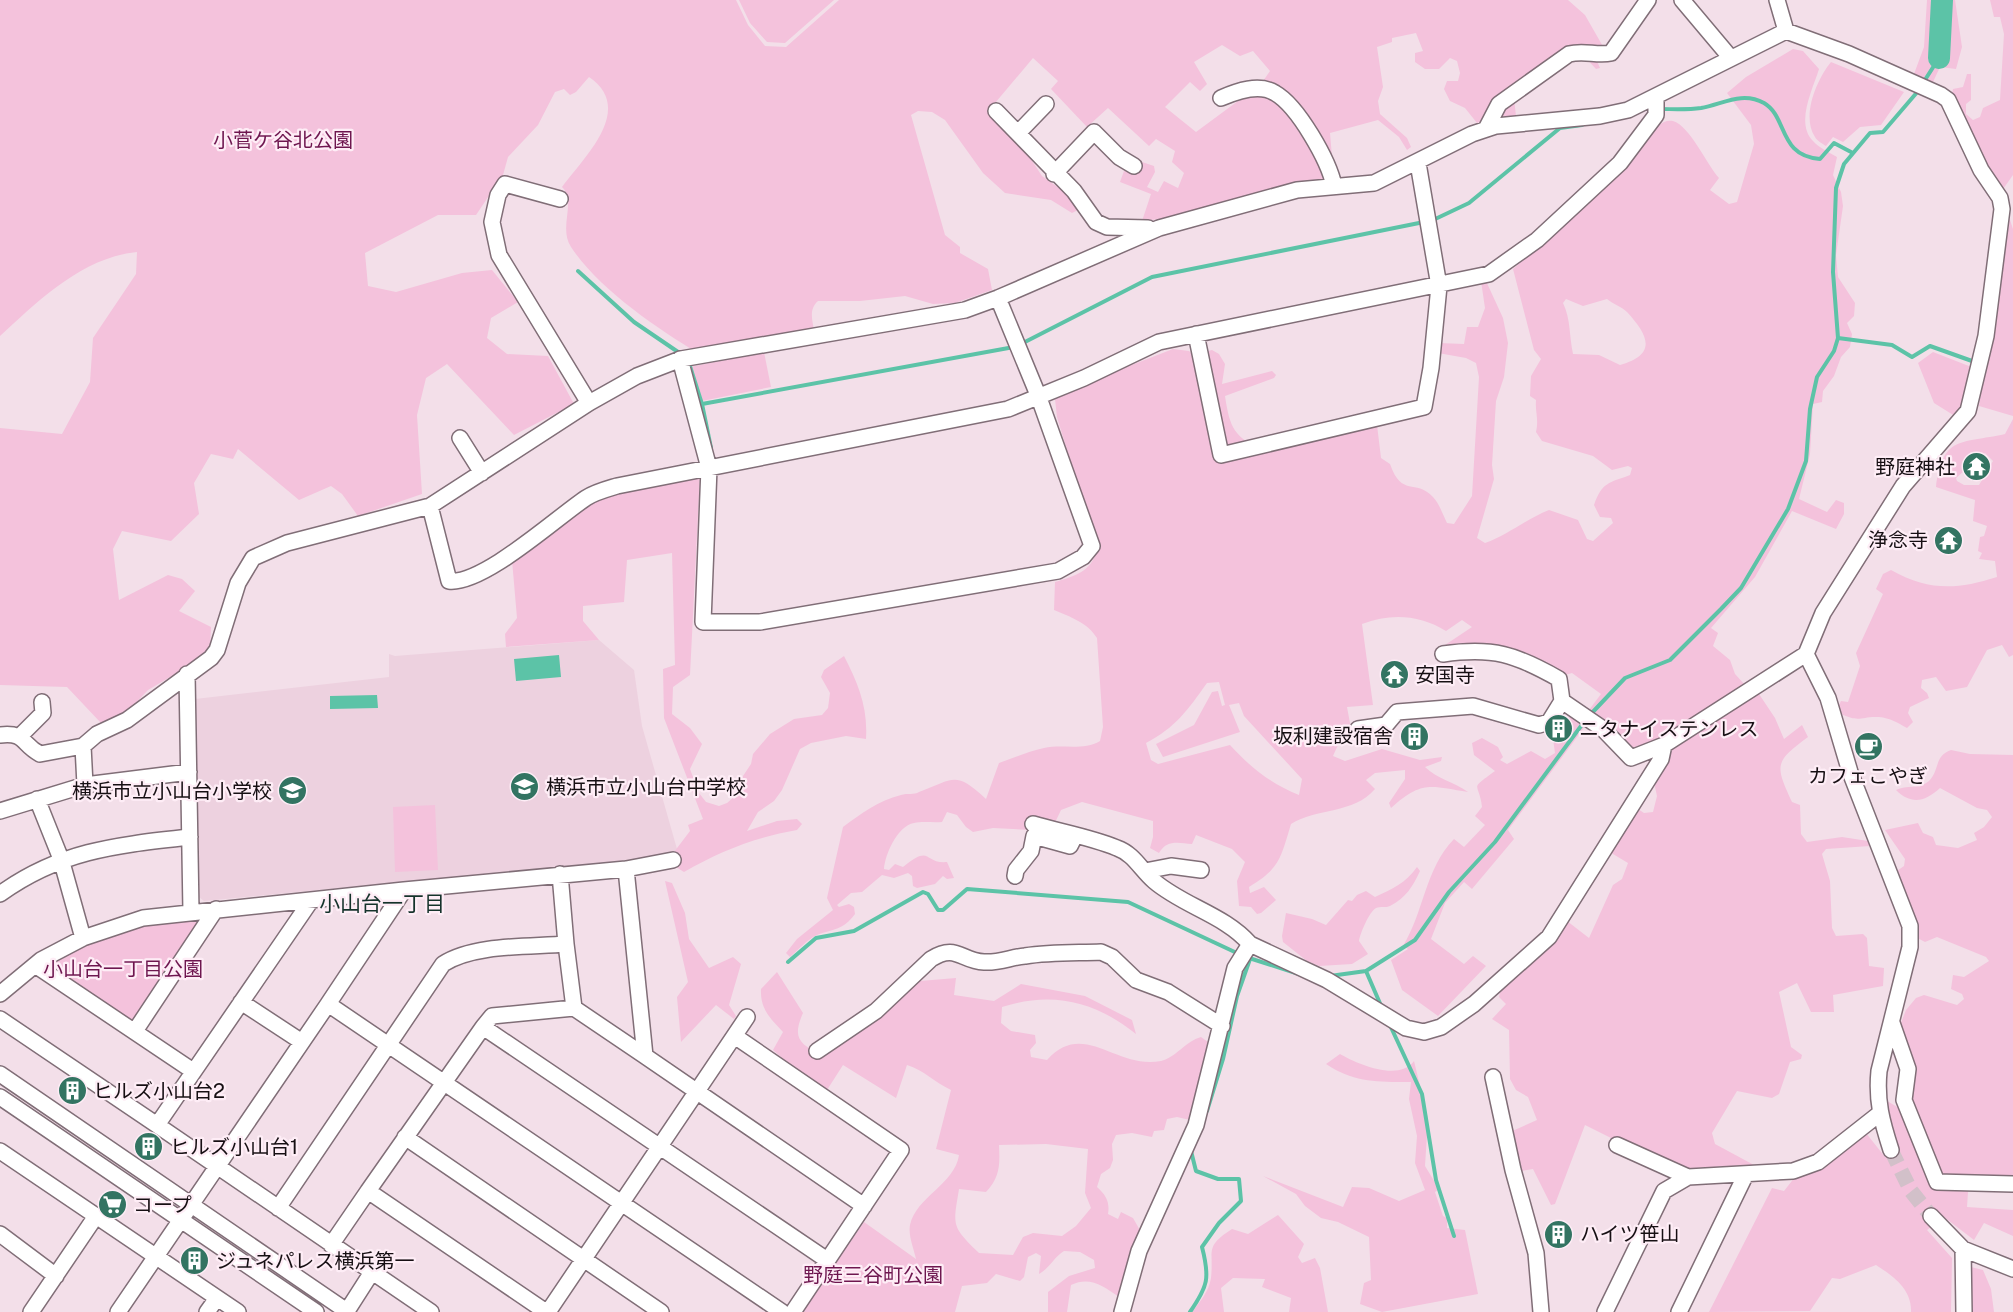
<svg xmlns="http://www.w3.org/2000/svg" width="2013" height="1312" viewBox="0 0 2013 1312" font-family="'Public Sans','Noto Sans JP',sans-serif">
<rect width="100%" height="100%" fill="#f3dfe9"/>
<!-- built -->
<path fill="#edd1df" d="M599 640 634 670 642 726 677 849 670 856 204 901 199 897 195 699 389 677V654L395 656Z"/>
<!-- green -->
<path fill="#f4c2dc" fill-rule="evenodd" d="M0 0H736L748 25 765 46 786 47 839 0H1568L1585 15 1605 50 1596 59 1600 68 1596 69 1583 55 1576 54 1514 98 1516 116H1497L1477 123 1465 108 1450 101 1444 89 1447 81H1458L1460 73 1457 61 1450 58 1439 69H1425L1415 62V53L1423 51 1416 33 1392 38V42L1377 47 1383 87 1378 101 1380 114 1407 138 1411 147 1407 150 1399 137 1378 120 1330 133 1333 169 1325 180 1168 218 1142 221 1151 194 1120 182 1124 171 1136 174 1142 162 1154 166 1155 172 1147 187 1158 192 1164 181 1178 188 1184 173 1172 162 1175 151 1156 139 1149 146 1108 108 1087 127 1051 89 1058 81 1033 58 990 109 1019 141 1042 176 1073 198 1080 209 1072 213 1051 200 1005 193 983 173 945 120 932 112 918 111 911 115 945 235 960 247V253L988 269 992 290 955 303 933 304 905 296 860 301H818C809 309 812 319 814 330L698 353C656 328 598 288 571 247 558 227 577 201 562 187 584 157 636 109 589 77L576 92 570 95 564 89 555 92 538 125 508 157 503 175 476 215H438L365 253 368 286 396 292 462 273 492 270 518 302 491 318 487 338 507 354 548 356 574 404 514 435 447 364 426 378 417 415 422 494 358 516 342 494 331 486 299 500 238 449 233 459 211 454 194 483 199 514 171 541 122 531 113 549 119 600 168 575 182 579 195 591 179 611 211 627 210 649 182 670 148 690 127 712 101 723 67 687 0 685V428L62 434 90 382 93 338 136 274 137 252C83 257 38 301 0 336ZM1222 45 1240 56 1253 51 1270 71 1261 84 1196 132 1165 107 1190 82 1200 91 1207 84 1194 62Z
M739 0H834L785 43 767 42 750 23Z
M1927 0H1955L1962 47 1956 69 1940 67 1933 82 1914 74 1924 47Z
M1990 0H2013V175L2001 192 1979 157 1952 94 1953 89 1963 87 1967 74H1971V100L1966 104V114L1973 120 1980 117 1983 108 2000 100 2004 34 2000 17H1994Z
M1793 49 1803 51 1819 69C1813 89 1795 123 1813 141 1819 148 1829 152 1837 157L1833 175 1841 192 1843 206 1836 255 1838 277 1855 303 1854 316 1847 323 1852 334 1850 347 1841 357 1834 376 1823 391 1822 402 1813 404 1810 454 1799 499 1827 512 1836 500 1844 503V514L1836 529 1792 511 1755 577 1711 628 1718 633 1713 646 1730 660 1735 674 1745 685 1664 739 1631 748 1589 710 1601 694 1572 673 1565 675C1526 652 1490 639 1445 645L1472 627 1462 620 1446 631C1420 615 1391 613 1362 624L1373 705 1347 707 1352 734 1342 736 1333 756 1345 761 1382 749 1420 760 1442 757 1441 761 1425 767C1437 779 1454 782 1468 792 1430 786 1422 780 1391 808L1389 803 1405 779V770L1375 773 1366 780 1375 789C1354 814 1316 808 1291 824 1281 857 1280 869 1249 887L1250 893 1264 887 1276 900 1261 913 1257 914 1251 907 1239 906 1237 881 1245 862 1232 849 1196 835 1192 844C1179 843 1167 839 1159 853L1150 848 1153 837V821L1082 802 1061 810 1051 831 993 828 973 832 966 827 957 815 947 812 942 822C933 823 923 821 914 823 897 826 885 855 884 869L889 870 895 864 903 867C932 843 923 864 947 862L954 878 947 879 943 876 935 884 917 888 913 886 912 876 908 873 894 878 882 875 862 892 851 893 837 905 839 907 849 904 854 907 855 914C842 931 835 928 817 935 808 939 798 950 790 957L786 953 797 939 833 910 827 898 843 827C862 813 878 801 901 795 907 793 914 795 919 792 954 779 955 770 986 799L999 763C1014 758 1029 751 1044 748 1062 744 1084 751 1100 741L1103 727 1097 638C1087 622 1070 617 1054 610L1055 582C1075 576 1091 572 1097 550L1057 417 1055 399 1062 392 1173 349 1189 351 1193 355 1212 350 1219 354 1225 364 1222 384 1272 371 1276 375 1274 378 1225 396C1230 429 1234 436 1263 451L1377 425 1381 458 1390 464C1402 498 1415 478 1433 497 1439 503 1443 515 1447 523L1454 524 1472 496 1479 377 1476 363 1466 358 1438 353 1439 343 1464 344 1467 327H1478L1485 308 1481 281H1486L1503 318 1508 343 1504 377 1496 401 1492 465 1494 479 1477 538 1485 543C1508 535 1526 519 1549 510L1578 520 1587 539 1593 541 1613 523 1611 518 1600 517 1594 505C1602 482 1609 483 1630 475L1632 468 1628 466 1612 470 1593 456 1542 441 1536 432C1539 418 1535 413 1536 400L1530 396 1531 376 1541 359 1534 350 1513 269C1552 234 1596 200 1632 161 1643 150 1655 117 1673 121 1690 126 1707 165 1719 178L1710 190 1729 204 1737 202 1754 144 1751 125 1727 93 1746 77ZM1566 299 1583 306 1607 299C1613 304 1622 307 1627 312 1648 335 1658 354 1620 365L1599 355 1573 354C1569 336 1571 320 1563 303ZM1219 682 1225 705 1222 706 1218 691 1212 692 1194 725 1156 744 1163 757 1240 732 1229 705 1239 703 1244 716 1302 779 1299 795C1271 784 1250 767 1230 745L1158 764 1151 760 1146 743C1176 727 1187 711 1207 683Z
M1831 62 1904 92 1881 125 1860 127 1843 142 1833 137 1826 146C1823 144 1817 141 1815 137 1801 116 1817 79 1831 62Z
M2005 217 2010 220 2013 229V416L1979 406Z
M764 352 771 387 697 402 690 367Z
M1933 352 1974 368 1958 418 1934 403 1918 363Z
M2013 419V655L2009 657 2002 645 1987 650 1967 687 1946 691 1936 677 1922 680 1921 688 1927 693 1929 698 1910 707 1908 713 1913 722 1907 728C1898 723 1890 718 1879 717 1860 716 1861 723 1841 714L1838 707 1841 701 1848 702 1860 666 1856 653 1883 594 1876 589 1883 574 1891 570C1929 591 1956 590 1997 577L1995 561 1979 559 1982 553 1978 551 1980 537 1984 536 1987 526 1973 521 1975 500 1936 487C1943 435 1960 444 2005 434ZM1985 453 1993 461 1979 485H1964L1957 481 1956 478Z
M700 475 690 675 673 687 672 714 690 728 702 744 690 769 699 793 706 802 719 806 727 803 741 791 743 776 751 764 753 754 770 734 794 719 822 715 828 708 830 693 821 677 824 670 844 656C858 683 868 707 866 739L846 736 811 743 800 749 782 790 774 801 758 812 747 831 777 821 797 819 802 824 797 830C756 837 720 851 684 872L676 867 671 856 690 831 688 825 703 819 664 718 663 669 675 665 672 553 627 560 624 602 583 606V621L599 640 506 647 505 634 517 618 512 560 599 499 618 491Z
M1757 691 1775 718 1784 739 1802 725 1808 737C1774 762 1775 765 1792 802L1800 805 1801 834 1807 842 1842 837 1868 841 1870 846 1826 849 1822 854 1830 881 1832 928 1836 936 1863 934 1867 938 1869 966 1884 968 1883 986 1833 995 1834 1012H1811L1797 983 1779 992 1791 1047 1802 1055 1801 1059 1790 1062 1779 1094 1772 1098 1737 1091 1712 1133 1715 1144 1754 1165 1673 1169 1585 1125 1555 1204 1551 1205 1533 1169 1521 1171 1510 1132 1537 1120 1528 1097 1516 1090 1510 1079 1509 1030 1492 1019 1506 1004 1499 997 1501 988 1567 921 1589 938 1613 885 1622 879 1628 863 1608 851 1635 807 1644 813 1653 812 1657 796 1653 778 1672 747Z
M1570 715 1586 725 1508 830 1514 839 1472 889 1464 882 1445 903 1431 939 1464 964 1473 956 1486 966 1438 1016 1402 990 1391 960 1408 949 1403 946C1424 912 1425 869 1454 839L1464 847 1485 825 1475 816 1482 807C1479 781 1468 791 1495 771L1474 755 1472 743 1482 738 1498 747 1503 757 1500 760 1507 764 1531 751 1545 759 1555 753 1553 739Z
M1951 750 1970 754 2013 755V1175L1969 1177 1967 1207 2013 1210V1236L1984 1223 1974 1240 1944 1217 1927 1230 1952 1258 1951 1312H1911C1912 1289 1893 1276 1876 1265L1840 1279 1832 1278 1810 1311 1709 1312 1772 1188 1784 1191 1795 1177 1815 1172 1860 1132 1866 1133 1885 1157 1896 1148 1882 1098 1899 1108 1910 1104 1899 1028 1906 1010 1916 998 1924 995 1957 1005 1964 999 1962 994 1951 989 1953 975 1964 977 1989 961 1986 957 1937 937 1925 942 1910 934 1894 873 1904 866 1905 859 1885 830 1918 823 1923 833 1933 837 1936 845 1958 848 1977 840 1974 833 1984 827 1992 817 1987 810 1977 808 1940 788C1925 802 1911 805 1896 790 1906 785 1920 789 1929 781 1940 770 1934 756 1951 750Z
M435 805 438 870 395 872 393 807Z
M1417 867 1420 871C1413 886 1406 898 1390 906 1386 908 1380 906 1376 908 1369 912 1360 934 1359 941L1368 954 1352 964 1319 966 1307 961 1283 942 1282 936 1286 913 1312 919 1326 925 1348 900 1352 901 1357 895 1366 891 1375 897C1392 889 1406 883 1417 867Z
M665 881 672 883 685 913 689 939 709 968 733 957 741 964 729 1005 736 1016 734 1019 716 1005 681 1042 677 997 688 982Z
M194 917 200 925 136 1022 129 1023 50 966V961L121 929Z
M777 972 803 1013C792 1038 799 1044 822 1055L847 1040 904 988 920 981 956 978 954 995 994 1001 1021 984 1085 996 1132 1020 1136 1034C1095 1001 1052 991 1002 1007L1001 1023 1011 1031 1035 1035 1036 1043 1030 1050 1031 1057 1047 1060C1084 1019 1116 1070 1161 1061 1175 1058 1186 1041 1201 1037L1208 1042 1190 1120 1177 1117 1167 1119 1164 1130 1154 1131 1152 1137 1132 1133 1116 1135 1112 1144 1113 1160 1110 1168 1101 1174 1097 1187C1106 1195 1110 1202 1108 1214L1118 1219 1121 1212 1133 1218 1141 1232 1119 1297C1103 1286 1090 1276 1071 1285L1067 1312H1048V1292L1069 1276 1095 1268 1094 1260 1080 1252 1064 1251C1054 1257 1050 1268 1039 1274L1041 1256 1036 1253 1028 1257 1024 1277 1020 1281 996 1274 987 1283 962 1286 955 1312H802L864 1222 916 1259C914 1249 908 1236 910 1225 916 1197 955 1184 959 1155L936 1149 951 1090C934 1082 924 1070 907 1065L896 1098 843 1065 827 1090 790 1065 773 1050 783 1032C770 1018 760 1009 761 989ZM1046 1144 1088 1149 1085 1193 1091 1208 1076 1226 1062 1236 1033 1233 1023 1237 1013 1255 979 1253C951 1226 953 1226 959 1189L986 1192C1000 1177 1000 1165 999 1145Z
M1340 1054C1357 1064 1399 1082 1414 1061L1428 1119 1425 1166 1439 1189 1435 1192 1443 1216 1447 1218V1228L1465 1230 1478 1294 1382 1312 1360 1304 1364 1283 1371 1280 1369 1237 1338 1222 1321 1218 1305 1206 1296 1194 1263 1176 1343 1207 1352 1187 1369 1188 1399 1201 1425 1190 1415 1163 1417 1136 1409 1099 1411 1082C1379 1082 1354 1083 1326 1064Z
M1278 1215 1304 1244 1298 1257 1302 1263 1315 1258 1320 1268 1328 1312H1289L1291 1298 1262 1287 1265 1279 1233 1278 1221 1288 1224 1312H1192C1200 1302 1209 1291 1211 1278 1214 1250 1204 1247 1232 1229L1248 1234Z
M1971 1267 1983 1270 1991 1289 1994 1312H1971L1968 1271Z"/>
<!-- water -->
<path fill="#5cc3a7" d="M559 655 561 677 516 681 514 659Z
M377 695 378 708 330 709V696Z"/>
<g fill="none" stroke-linecap="round" stroke-linejoin="round">
<!-- stream -->
<path stroke="#5cc3a7" stroke-width="4" d="M1923 83 1939 58
M1659 109C1673 109 1687 110 1701 108 1723 104 1742 91 1764 103 1788 117 1778 156 1820 159L1834 143 1851 152
M1431 221 1469 203 1560 128 1582 125
M578 271 634 322 681 354
M1838 338 1892 345 1912 357 1930 346 1972 361
M1021 344 1152 277 1424 222
M689 363 702 404 711 448
M702 404 1014 347
M1589 716 1625 678 1670 660 1721 609 1741 588 1788 509 1806 461 1810 409 1817 377 1834 351 1838 338 1833 272 1836 188 1844 164 1870 133 1883 132 1919 90
M1246 957 1302 975
M788 962 816 938 854 931 923 892 928 894 938 910H943L967 889 1128 902 1239 954
M1366 971 1382 1008
M1330 976 1366 971 1415 940 1449 892 1495 842 1584 722
M1389 1023 1422 1094 1436 1180 1454 1236
M1207 1111 1223 1059 1237 996 1250 959
M1190 1312C1208 1286 1210 1278 1202 1247L1219 1223 1241 1201 1239 1179H1218L1196 1171 1191 1151"/>
<!-- river -->
<path stroke="#5cc3a7" stroke-width="22" d="M1939 58 1942 0"/>
<!-- minor-tunnel -->
<path stroke="#d2c0c9" stroke-width="15" stroke-dasharray="15 8" stroke-linecap="butt" d="M1891 1150 1911 1191 1931 1216"/>
<defs>
<path id="minor" d="M1682 0 1730 57
M1777 0 1786 31
M1221 98C1237 91 1259 83 1275 93 1298 106 1329 161 1334 186
M996 111 1074 191 1096 222 1107 227 1148 228
M1486 129 1499 104 1569 54C1584 50 1597 56 1611 53L1648 0
M1019 132 1046 104
M1054 174 1094 132 1119 157 1134 166
M560 199 505 184 498 195 492 222 499 255 589 403
M1196 334 1221 455 1424 407 1431 368 1439 286 1418 163
M680 359 709 468 703 622H760L1058 571 1083 557 1092 546 1038 395 998 298
M460 438 482 473
M430 506 449 581C483 585 556 518 586 498 595 492 607 489 617 486L1008 409 1084 378 1159 342 1489 274 1537 240 1620 163 1656 115V98
M1443 654C1493 647 1515 654 1559 679L1562 701 1603 729 1631 758 1664 745
M1806 654 1828 698 1850 772 1910 926V947L1879 1071C1876 1101 1882 1122 1891 1150
M187 674 191 912
M1358 729 1386 725 1397 712 1473 706 1539 725 1549 722 1562 701
M0 735C26 732 21 744 40 754L83 746 97 734 127 720 211 658 217 650 238 583 253 558 287 543 430 506 589 403 637 376 681 359 965 310 998 298 1159 228 1297 190 1374 183 1472 134 1496 126 1600 116 1628 110 1786 31 1849 54 1941 95 1948 100 1981 170 2000 198 2002 209 1986 336 1968 411 1903 486 1823 613 1806 654 1664 745 1661 759 1549 937 1474 1004 1441 1027 1424 1032 1406 1028 1327 980 1250 944 1235 968 1196 1125 1139 1251 1122 1312
M20 736 43 713 42 702
M83 746 85 785
M37 799 61 859 83 938
M0 811 85 785 189 772
M1033 824C1060 832 1090 837 1117 848 1134 854 1141 870 1154 881 1183 906 1225 915 1250 944
M673 860 626 869 404 890 328 1004 782 1312
M626 869 645 1056 864 1206
M1145 871 1171 866 1201 870
M1015 876 1016 870 1031 851 1034 836 1070 846 1075 836
M0 894C61 850 118 845 190 837
M310 902 157 1125 431 1312
M566 944 574 1008 645 1056
M35 965 193 1071
M0 994 41 960 83 938 143 918 404 890
M241 1002 302 1042
M0 1019 157 1125
M1892 1023 1908 1069 1904 1100 1937 1182 2013 1184
M483 1027 492 1016 574 1008
M135 1031 216 909
M736 1037 901 1150 793 1312
M817 1051 876 1011 931 959C956 943 961 961 984 962 1000 963 1011 957 1025 956 1050 952 1076 953 1101 952L1112 957 1136 980 1168 992 1222 1026
M0 1074 348 1312
M1493 1077 1513 1170 1536 1253 1541 1312
M0 1097 316 1312
M405 1137 661 1312
M1617 1145 1688 1177
M0 1151 238 1312
M278 1208 443 964C474 944 529 947 566 944L560 874
M1931 1216 1963 1249 2013 1269
M0 1234 56 1276
M331 1245 368 1191
M1963 1249 1964 1312
M347 1311 372 1272
M31 1312 96 1216
M118 1312 328 1004
M207 1312 217 1298
M546 1312 368 1191 483 1027 827 1260
M548 1312 747 1017
M1605 1312 1664 1191 1688 1177 1793 1171 1818 1162 1879 1114
M1679 1312 1746 1174"/>
</defs>
<!-- minor casing -->
<use href="#minor" stroke="#806e77" stroke-width="18"/>
<!-- minor -->
<use href="#minor" stroke="#fff" stroke-width="15"/>
</g>
<!-- icons -->
<defs>
<symbol id="temple-disc" viewBox="-11 -11 22 22"><circle r="9.5" fill="#337462" stroke="#feedf6"/><path d="M0-6L5-2H3V0L6.5 2.5H4V6H1.5V3h-3V6H-4V2.5H-6.5L-3 0V-2H-5Z" fill="#fff"/></symbol>
<symbol id="building-disc" viewBox="-11 -11 22 22"><circle r="9.5" fill="#337462" stroke="#feedf6"/><path d="M-4-6H4V6H1V3H-1V6H-4ZM-2.5-4.3h1.7v1.8h-1.7ZM.8-4.3h1.7v1.8H.8ZM-2.5-1h1.7V.8h-1.7ZM.8-1h1.7V.8H.8Z" fill="#fff"/></symbol>
<symbol id="cafe-disc" viewBox="-11 -11 22 22"><circle r="9.5" fill="#337462" stroke="#feedf6"/><path d="M-5.5-4.5H6V0H3Q3 3.5 0 3.5H-2.5Q-5.5 3.5-5.5 0ZM3-3.2v2h1.7v-2ZM-6 4.5H4V6H-6Z" fill="#fff"/></symbol>
<symbol id="school-disc" viewBox="-11 -11 22 22"><circle r="9.5" fill="#337462" stroke="#feedf6"/><path d="M0-5L7-2L0 1L-7-2ZM-4 1L0 2.5L4 1V4Q0 6-4 4Z" fill="#fff"/></symbol>
<symbol id="supermarket-disc" viewBox="-11 -11 22 22"><circle r="9.5" fill="#337462" stroke="#feedf6"/><path d="M-6-5.5h2.5l.6 2H6L4.5 2H-2.5L-4.4-4H-6ZM-1.5 3.2a1.3 1.3 0 1 0 .1 0ZM3 3.2a1.3 1.3 0 1 0 .1 0Z" fill="#fff"/></symbol>
</defs>
<g fill-rule="evenodd">
<use href="#temple-disc" x="1960" y="450" width="33" height="33"/>
<use href="#temple-disc" x="1932" y="524" width="33" height="33"/>
<use href="#temple-disc" x="1378" y="658" width="33" height="33"/>
<use href="#building-disc" x="1542" y="712" width="33" height="33"/>
<use href="#building-disc" x="1398" y="720" width="33" height="33"/>
<use href="#cafe-disc" x="1852" y="730" width="33" height="33"/>
<use href="#school-disc" x="508" y="770" width="33" height="33"/>
<use href="#school-disc" x="276" y="774" width="33" height="33"/>
<use href="#building-disc" x="56" y="1074" width="33" height="33"/>
<use href="#building-disc" x="132" y="1130" width="33" height="33"/>
<use href="#supermarket-disc" x="96" y="1188" width="33" height="33"/>
<use href="#building-disc" x="1542" y="1218" width="33" height="33"/>
<use href="#building-disc" x="178" y="1244" width="33" height="33"/>
</g>
<g text-anchor="middle" dominant-baseline="central" stroke-width="4.5" stroke-linejoin="round" paint-order="stroke">
<!-- park labels -->
<g font-size="20" fill="#6e164f" stroke="#feedf6">
<text x="283" y="140">小菅ケ谷北公園</text>
<text x="123" y="969">小山台一丁目公園</text>
<text x="873" y="1275">野庭三谷町公園</text>
</g>
<!-- poi labels -->
<g font-size="20" fill="#160f13" stroke="#feedf6" text-anchor="start">
<text x="1955" y="467" text-anchor="end">野庭神社</text>
<text x="1928" y="540" text-anchor="end">浄念寺</text>
<text x="1415" y="675">安国寺</text>
<text x="1579" y="729">ニタナイステンレス</text>
<text x="1393" y="736" text-anchor="end">坂利建設宿舎</text>
<text x="1868" y="776" text-anchor="middle">カフェこやぎ</text>
<text x="546" y="787">横浜市立小山台中学校</text>
<text x="272" y="791" text-anchor="end">横浜市立小山台小学校</text>
<text x="93" y="1091">ヒルズ小山台2</text>
<text x="170" y="1147">ヒルズ小山台1</text>
<text x="133" y="1205">コープ</text>
<text x="1580" y="1234">ハイツ笹山</text>
<text x="216" y="1261">ジュネパレス横浜第一</text>
</g>
<!-- neighbourhood labels -->
<g font-size="21" fill="#15332b" stroke="#feedf6">
<text x="382" y="903">小山台一丁目</text>
</g>
</g>
</svg>
